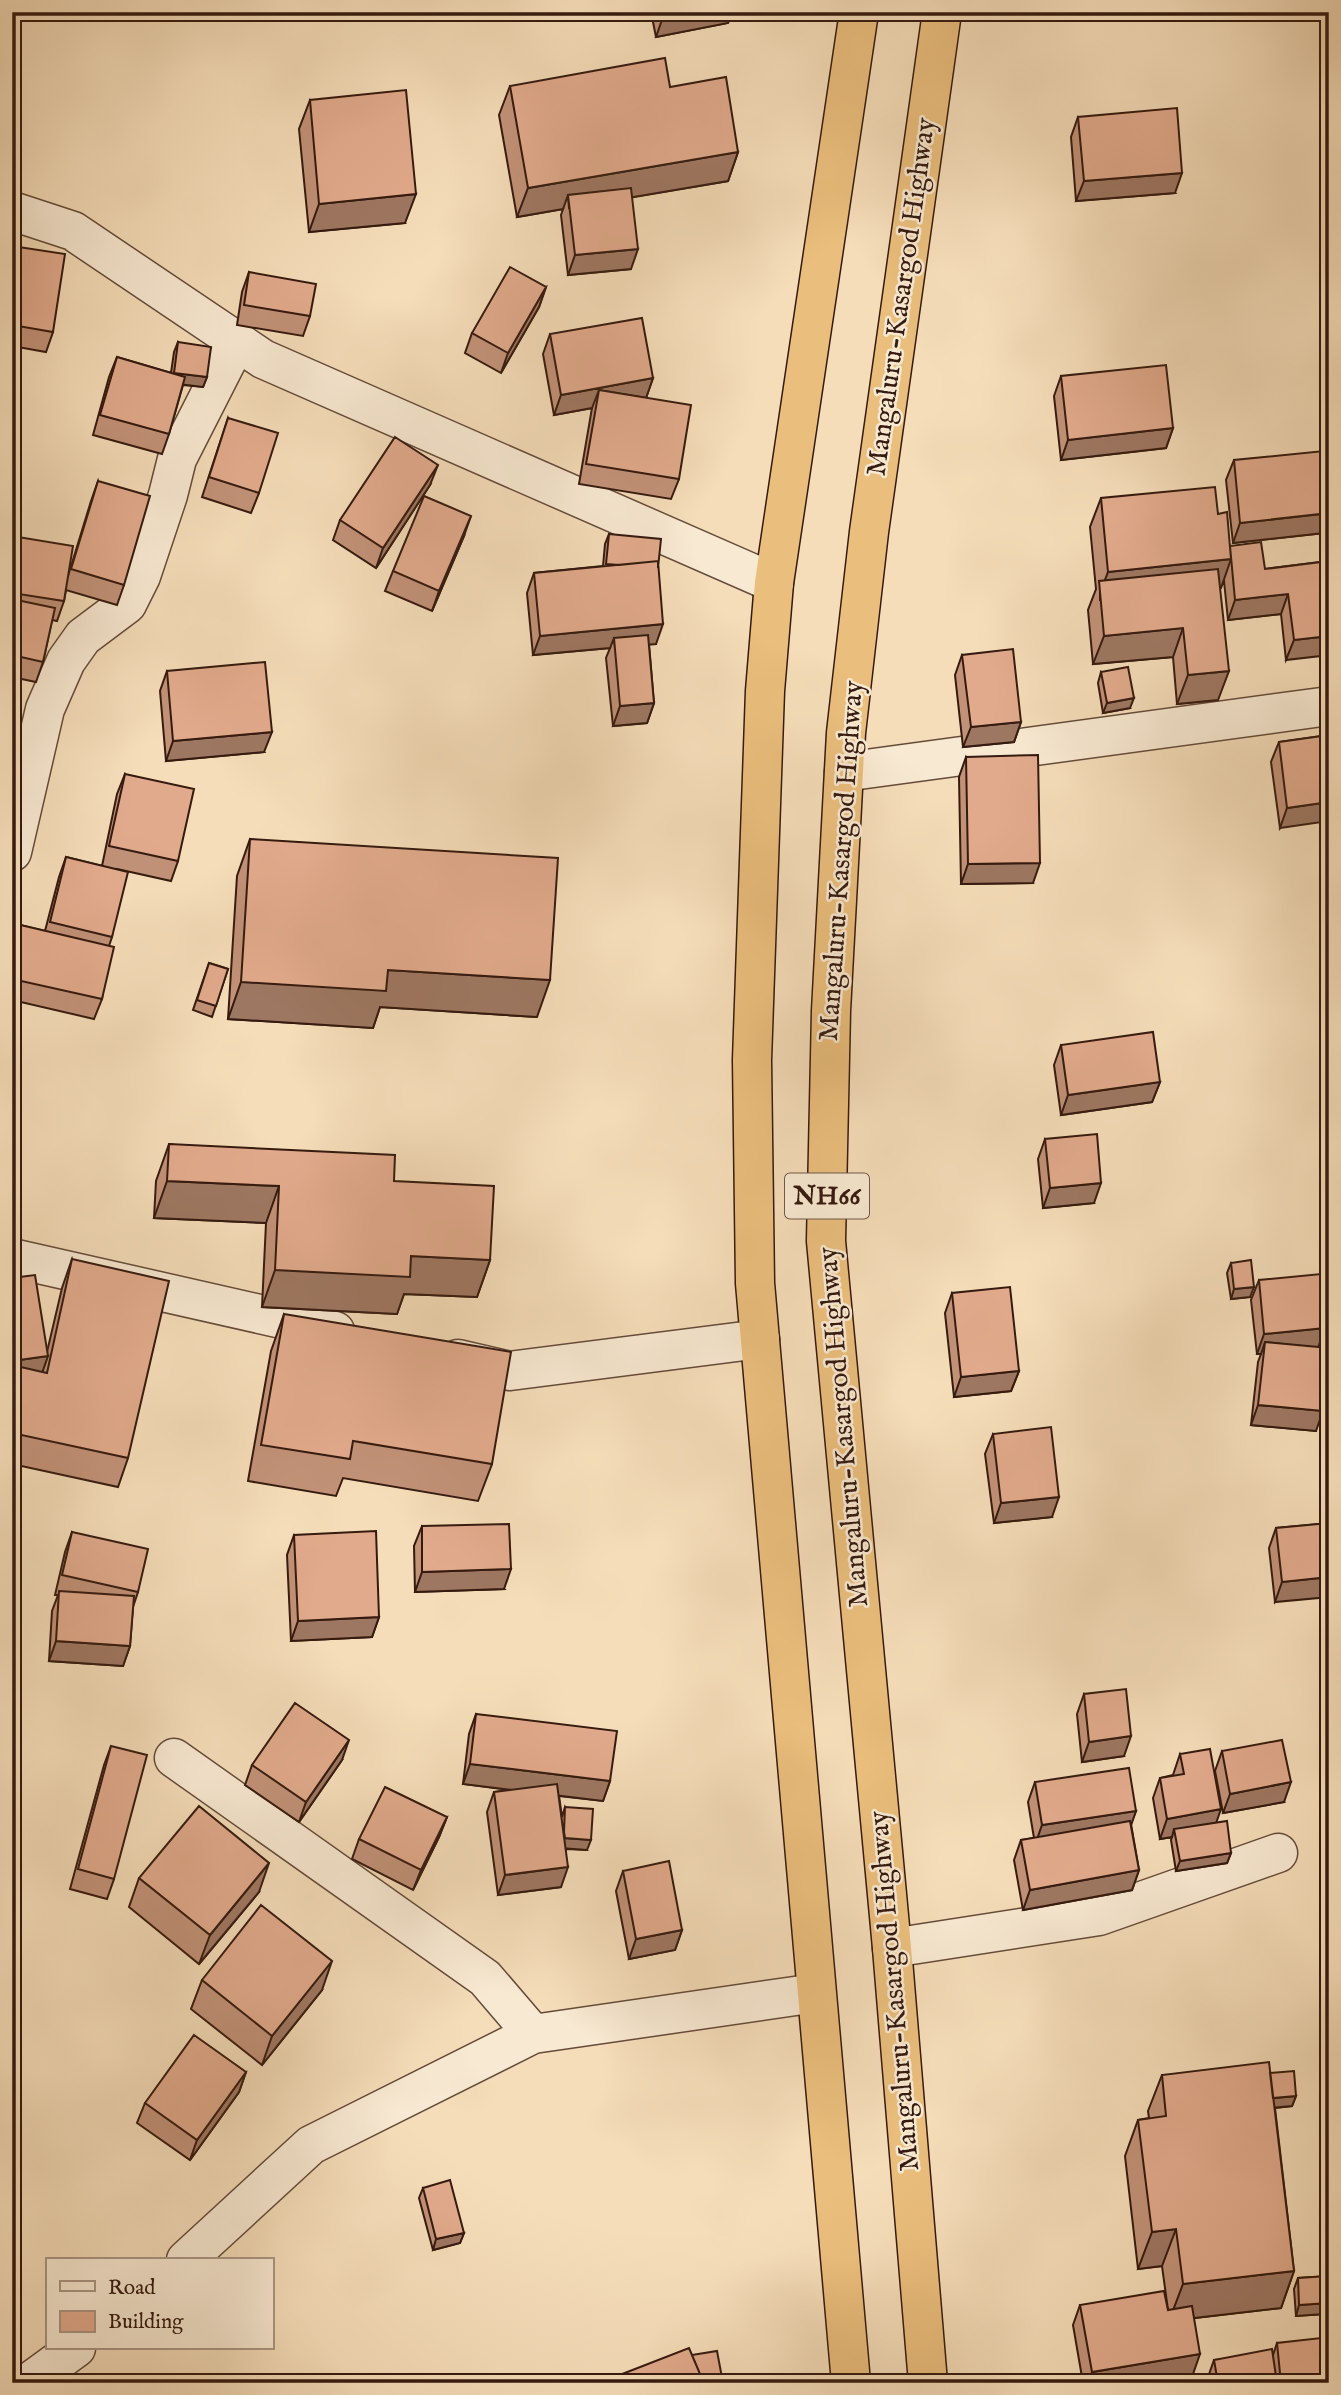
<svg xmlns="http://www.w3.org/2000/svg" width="1341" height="2395" viewBox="0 0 1341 2395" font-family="'IM FELL English',serif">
<rect width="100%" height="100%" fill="#f5ddb9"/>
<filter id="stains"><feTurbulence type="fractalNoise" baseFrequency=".00286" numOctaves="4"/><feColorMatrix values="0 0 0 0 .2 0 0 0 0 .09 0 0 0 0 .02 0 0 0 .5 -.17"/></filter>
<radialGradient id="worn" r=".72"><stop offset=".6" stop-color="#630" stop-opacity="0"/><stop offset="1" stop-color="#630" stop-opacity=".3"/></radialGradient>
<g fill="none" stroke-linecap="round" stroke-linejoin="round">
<defs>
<path id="street" d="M12 211 73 231 263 359 774 583
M844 772 1329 706
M12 852 45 709 66 661 83 637 127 604 141 576 168 495 177 459 237 341
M12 1258 335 1331
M458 1359 510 1371 760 1339
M174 1758 485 1978 533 2034
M892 1948 1099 1916 1278 1853
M186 2260 311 2145 533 2034 816 1993
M28 2383 76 2348"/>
<path id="highway" d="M851 2383 755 1283 752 1060 765 691 774 583 859 12
M928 2383 892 1948 826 1241 831 1011 846 733 869 532 942 12"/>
</defs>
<!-- street casing -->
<use href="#street" stroke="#654b3a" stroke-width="41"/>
<!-- highway casing -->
<use href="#highway" stroke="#351a0f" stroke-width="41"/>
<!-- street -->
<use href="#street" stroke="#f8e9d2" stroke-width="38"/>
<!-- highway -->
<use href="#highway" stroke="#eabe7c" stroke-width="38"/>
</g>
<!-- wall -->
<path fill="#c29278" stroke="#351a0f" stroke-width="2" d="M651 12H732L728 23 656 37Z
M510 86 670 87 738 152 728 181 632 197 631 269 568 275 561 215 563 209 517 217 499 115Z
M310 100 405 223 309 232 299 129Z
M1078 117 1175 193 1076 201 1071 137Z
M12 246 53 332 46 352 12 346Z
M249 272 310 316 303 336 237 325 242 292Z
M546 287 539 307 501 373 465 353 472 333Z
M550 334 653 378 646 398 679 479 671 499 579 484 592 408 554 415 543 354Z
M178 342 207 377 203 387 183 385 169 434 162 454 93 435 109 377 117 357 171 373 174 352Z
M1061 376 1173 428 1166 448 1061 460 1054 396Z
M228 418 259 493 251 513 202 497Z
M1234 460 1329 491V520L1324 533 1233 543 1226 480Z
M98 481 124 585 117 605 66 590 64 601 57 621 52 620 43 662 36 682 12 677V536L68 576 91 501Z
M430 485 376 568 333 540 340 520Z
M1101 498 1218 514 1230 546 1265 569 1329 561 1286 660 1281 614 1228 620 1224 581 1220 588 1218 700 1177 704 1173 657 1093 664 1088 610 1096 589 1090 527Z
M609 534 658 569 656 644H649L654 703 647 723 613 726 606 658 610 648 533 655 527 593 534 573 603 566 605 544Z
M464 536 432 611 385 591 393 571Z
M962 655 1021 722 1014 742 963 747 955 675Z
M167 671 264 752 166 761 160 691Z
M1101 672 1130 708 1103 713 1098 683Z
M1329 735 1280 828 1271 762 1279 742Z
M966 757 1033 883 961 884 959 777Z
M125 774 178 861 171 881 117 869 112 937 109 946 102 999 94 1019 12 1000V923L45 931 59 877 66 857 102 866 117 794Z
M250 839 537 1017 380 1007 373 1028 228 1019 237 876Z
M209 963 228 969 212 1017 193 1010Z
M1061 1045 1160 1082 1152 1102 1061 1115 1054 1065Z
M1045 1139 1094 1203 1043 1208 1038 1159Z
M169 1144 394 1181 490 1260 477 1297 404 1294 397 1314 262 1307 266 1223 154 1218 156 1181Z
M72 1259 128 1458 118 1487 12 1464V1278L47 1352 62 1288Z
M1231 1263 1250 1297 1231 1299 1227 1273Z
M1259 1280 1325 1328 1319 1347 1316 1431 1251 1425 1258 1362 1261 1354H1257L1251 1300Z
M952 1293 1019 1371 1011 1391 954 1397 945 1313Z
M284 1314 492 1464 478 1501 343 1478 336 1496 248 1481 271 1351Z
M993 1434 1052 1517 994 1523 985 1454Z
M1329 1523 1275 1602 1269 1548 1276 1528Z
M422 1526 504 1589 415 1592 414 1546Z
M72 1532 138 1592 133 1607 130 1646 123 1666 49 1661 52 1611 58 1595H55L65 1552Z
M294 1535 379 1617 372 1637 291 1641 287 1555Z
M1084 1694 1124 1756 1082 1762 1077 1714Z
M476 1714 610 1781 603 1801 559 1796 562 1817 565 1807 587 1850 566 1849 561 1887 498 1895 487 1812 494 1792 511 1790 463 1784 469 1734Z
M111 1746 114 1879 107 1899 70 1889 104 1765Z
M1222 1751 1284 1802 1223 1813 1215 1771Z
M1180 1754 1231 1853 1227 1863 1176 1871 1171 1840 1172 1837 1160 1839 1153 1798 1160 1778 1173 1775Z
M342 1760 299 1822 245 1785 252 1765Z
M1035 1782 1136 1811 1131 1824 1139 1870 1132 1890 1023 1910 1014 1860 1021 1840 1034 1838 1028 1802Z
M447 1817 439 1837 413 1890 352 1859 359 1839Z
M623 1871 682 1930 675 1950 629 1959 616 1891Z
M139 1878 259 1892 199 1964 129 1907Z
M202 1980 322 1990 262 2065 191 2009Z
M246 2072 239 2092 190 2160 137 2123 145 2103Z
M1270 2073 1296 2096 1292 2106 1275 2108 1294 2271 1281 2308 1194 2318 1193 2374 1140 2383H1083L1073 2325 1080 2305 1168 2310 1162 2266 1138 2269 1125 2156 1138 2120 1149 2118 1148 2111 1162 2075Z
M423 2188 464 2233 460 2243 433 2250 419 2198Z
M1328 2276 1329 2304 1325 2314 1296 2316 1294 2289 1298 2278Z
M1277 2343 1326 2383H1208L1207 2380 1214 2360 1273 2355Z"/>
<!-- shaded-wall -->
<path fill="#9e7762" stroke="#351a0f" stroke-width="2" d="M687 12H732L728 23 656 37 663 17Z
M738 152 728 181 569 208 568 195 563 209 517 217 528 188Z
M1182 173 1175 193 1076 201 1084 181Z
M416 194 405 223 309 232 319 204Z
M638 249 631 269 568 275 575 255Z
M546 287 539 307 501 373 508 353Z
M174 373 207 377 203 387 170 383Z
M653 378 646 398 599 390 592 408 554 415 561 395Z
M1173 428 1166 448 1061 460 1068 440Z
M438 465 430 485 376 568 383 548Z
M1329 513V520L1324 533 1233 543 1240 523Z
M471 516 464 536 432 611 439 591Z
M1231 559 1221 588 1100 600V593L1108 572Z
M1288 594 1281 614 1228 620 1235 600Z
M663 624 656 644 615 648 614 638 610 648 533 655 540 636Z
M1183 628 1173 657 1093 664 1104 636Z
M1329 636V655L1286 660 1294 640Z
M1229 671 1218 700 1177 704 1188 675Z
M1134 698 1130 708 1103 713 1107 703Z
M654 703 647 723 613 726 620 706Z
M1021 722 1014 742 963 747 971 727Z
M272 732 264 752 166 761 173 741Z
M1329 802V821L1280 828 1287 808Z
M1040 863 1033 883 961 884 968 864Z
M388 970 550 980 537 1017 380 1007 373 1028 228 1019 241 982Z
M1160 1082 1152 1102 1061 1115 1068 1095Z
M167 1181 279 1186 266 1223 154 1218Z
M1101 1183 1094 1203 1043 1208 1050 1188Z
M411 1256 490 1260 477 1297 404 1294 397 1314 262 1307 275 1270Z
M1254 1287 1250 1297 1231 1299 1234 1289Z
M1325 1328 1318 1348 1265 1342 1261 1354H1257L1264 1334Z
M48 1356 41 1376 12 1380V1361Z
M1019 1371 1011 1391 954 1397 961 1377Z
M1258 1405 1323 1411 1316 1431 1251 1425Z
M1059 1497 1052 1517 994 1523 1001 1503Z
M511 1569 504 1589 415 1592 422 1572Z
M1329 1577V1597L1275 1602 1282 1582Z
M379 1617 372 1637 291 1641 298 1621Z
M56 1641 130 1646 123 1666 49 1661Z
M1131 1736 1124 1756 1082 1762 1089 1742Z
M349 1740 342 1760 299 1822 306 1802Z
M470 1764 610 1781 603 1801 463 1784Z
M1291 1782 1284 1802 1223 1813 1230 1794Z
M1221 1809 1214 1829H1174L1172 1837 1160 1839 1167 1819Z
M1136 1811 1129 1831 1035 1845 1042 1825Z
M447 1817 439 1837 413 1890 421 1870Z
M564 1838 591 1840 587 1850 560 1848Z
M1231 1853 1227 1863 1176 1871 1180 1861Z
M269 1863 259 1892 199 1964 210 1935Z
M568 1867 561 1887 498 1895 505 1875Z
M1139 1870 1132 1890 1023 1910 1030 1890Z
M682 1930 675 1950 629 1959 636 1939Z
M332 1961 322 1990 262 2065 272 2036Z
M246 2072 239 2092 190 2160 197 2140Z
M1296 2096 1292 2106 1261 2109 1265 2099Z
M1176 2229 1162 2266 1138 2269 1152 2232Z
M464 2233 460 2243 433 2250 436 2239Z
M1294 2271 1281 2308 1169 2321 1183 2284Z
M1329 2303 1325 2314 1296 2316 1299 2305Z
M1200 2354 1193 2374 1140 2383H1088L1092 2372Z"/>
<!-- building -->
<path fill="#e1aa8c" stroke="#351a0f" stroke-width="2" d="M662 12H687L663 17Z
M665 58 670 87 726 77 738 152 528 188 510 86Z
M406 90 416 194 319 204 310 100Z
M1177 108 1182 173 1084 181 1078 117Z
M631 188 638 249 575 255 568 195Z
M12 246 65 254 53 332 12 325Z
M510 267 546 287 508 353 472 333Z
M249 272 316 284 310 316 244 305Z
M642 318 653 378 561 395 550 334Z
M178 342 211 347 207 377 174 373Z
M117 357 185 377 169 434 100 415Z
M1166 365 1173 428 1068 440 1061 376Z
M599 390 691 405 679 479 586 464Z
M228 418 278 433 259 493 209 477Z
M395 437 438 465 383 548 340 520Z
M1324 451 1329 491V513L1240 523 1234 460Z
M98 481 150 496 124 585 71 569Z
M1215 487 1218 514 1227 512 1231 559 1108 572 1101 498Z
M424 496 471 516 439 591 393 571Z
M609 534 661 539 658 568V561L619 565 606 564Z
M12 536 73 546 64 601 12 593Z
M1261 542 1265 569 1329 561V636L1294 640 1288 594 1235 600 1230 546Z
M658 561 663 624 540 636 534 573Z
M1218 569 1229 671 1188 675 1183 628 1104 636 1099 581Z
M12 599 55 608 43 662 12 655Z
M648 635 654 703 620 706 614 638Z
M1013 649 1021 722 971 727 962 655Z
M265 662 272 732 173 741 167 671Z
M1128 667 1134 698 1107 703 1101 672Z
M1329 735V802L1287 808 1279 742Z
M1038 755 1040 863 968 864 966 757Z
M125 774 194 789 178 861 109 846Z
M250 839 558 858 550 980 388 970 386 991 241 982Z
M66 857 128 872 112 937 50 922Z
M12 923 114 947 102 999 12 979Z
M209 963 228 969 216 1006 197 1000Z
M1153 1032 1160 1082 1068 1095 1061 1045Z
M1097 1134 1101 1183 1050 1188 1045 1139Z
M169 1144 395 1155 394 1181 494 1186 490 1260 411 1256 410 1277 275 1270 279 1186 167 1181Z
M72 1259 169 1281 128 1458 12 1433V1365L47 1373Z
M1251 1260 1254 1287 1234 1289 1231 1263Z
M1321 1274 1325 1328 1264 1334 1259 1280Z
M35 1275 48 1356 12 1361V1278Z
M1010 1287 1019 1371 961 1377 952 1293Z
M284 1314 511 1352 492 1464 353 1441 350 1459 261 1445Z
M1265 1342 1329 1348V1363L1323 1411 1258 1405Z
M1051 1427 1059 1497 1001 1503 993 1434Z
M1329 1523V1577L1282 1582 1276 1528Z
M509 1524 511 1569 422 1572V1526Z
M376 1531 379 1617 298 1621 294 1535Z
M72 1532 148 1549 138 1592 62 1575Z
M59 1591 134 1596 130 1646 56 1641Z
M1126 1689 1131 1736 1089 1742 1084 1694Z
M295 1703 349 1740 306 1802 252 1765Z
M476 1714 617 1731 610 1781 470 1764Z
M1282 1740 1291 1782 1230 1794 1222 1751Z
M111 1746 147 1755 114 1879 78 1869Z
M1210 1749 1221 1809 1167 1819 1160 1778 1184 1774 1180 1754Z
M1129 1768 1136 1811 1042 1825 1035 1782Z
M557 1784 568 1867 505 1875 494 1792Z
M385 1787 447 1817 421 1870 359 1839Z
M199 1806 269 1863 210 1935 139 1878Z
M565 1807 593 1809 591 1840 565 1838 564 1832Z
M1130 1821 1139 1870 1030 1890 1021 1840Z
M1227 1821 1231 1853 1180 1861 1174 1829Z
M669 1861 682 1930 636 1939 623 1871Z
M261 1905 332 1961 272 2036 202 1980Z
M194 2035 246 2072 197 2140 145 2103Z
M1269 2062 1294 2271 1183 2284 1176 2229 1152 2232 1138 2120 1166 2116 1162 2075Z
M1294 2071 1296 2096 1273 2098 1270 2073Z
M450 2180 464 2233 436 2239 423 2188Z
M1328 2276 1329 2303 1299 2305 1298 2278Z
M1164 2291 1168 2310 1192 2306 1200 2354 1092 2372 1080 2305Z
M1321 2338 1326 2383H1281L1277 2343Z
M689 2348 703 2381 699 2383H599Z
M1272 2349 1277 2383H1218L1214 2360Z
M717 2351 723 2383H702L703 2381 692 2355Z"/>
<g text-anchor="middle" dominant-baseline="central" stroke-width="5" stroke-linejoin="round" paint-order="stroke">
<!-- shield labels -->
<rect fill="#f8e9d2" stroke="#70584a" stroke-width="2" x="785" y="1173.5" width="84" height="45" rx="5"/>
<g font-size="26" font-weight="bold" fill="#351a0f">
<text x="827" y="1196">NH66</text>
</g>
<!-- street labels -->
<g font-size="28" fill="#351a0f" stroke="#f8e9d2">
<text transform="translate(902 297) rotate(-82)">Mangaluru-Kasargod Highway</text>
<text transform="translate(842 861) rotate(-86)">Mangaluru-Kasargod Highway</text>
<text transform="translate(844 1427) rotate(-95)">Mangaluru-Kasargod Highway</text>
<text transform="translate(895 1991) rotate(-95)">Mangaluru-Kasargod Highway</text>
</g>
</g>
<!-- margin -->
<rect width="1341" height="2395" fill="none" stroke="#f5ddb9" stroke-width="42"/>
<rect x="14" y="14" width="1313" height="2367" fill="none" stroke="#351a0f" stroke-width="3.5"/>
<rect x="21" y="21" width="1299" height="2353" fill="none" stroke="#351a0f" stroke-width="2"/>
<!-- legend -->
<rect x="46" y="2258" width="228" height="91" fill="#f8e9d2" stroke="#aa9684" stroke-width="2"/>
<rect x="60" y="2281" width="35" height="10" fill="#f8e9d2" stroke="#aa9684" stroke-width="2"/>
<text x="108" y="2294" font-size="21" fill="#351a0f">Road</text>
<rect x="60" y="2311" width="35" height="21" fill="#e1aa8c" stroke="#aa9684" stroke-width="2"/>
<text x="108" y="2328" font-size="21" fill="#351a0f">Building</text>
<rect width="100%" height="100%" filter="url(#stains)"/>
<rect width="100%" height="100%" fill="url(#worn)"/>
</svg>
